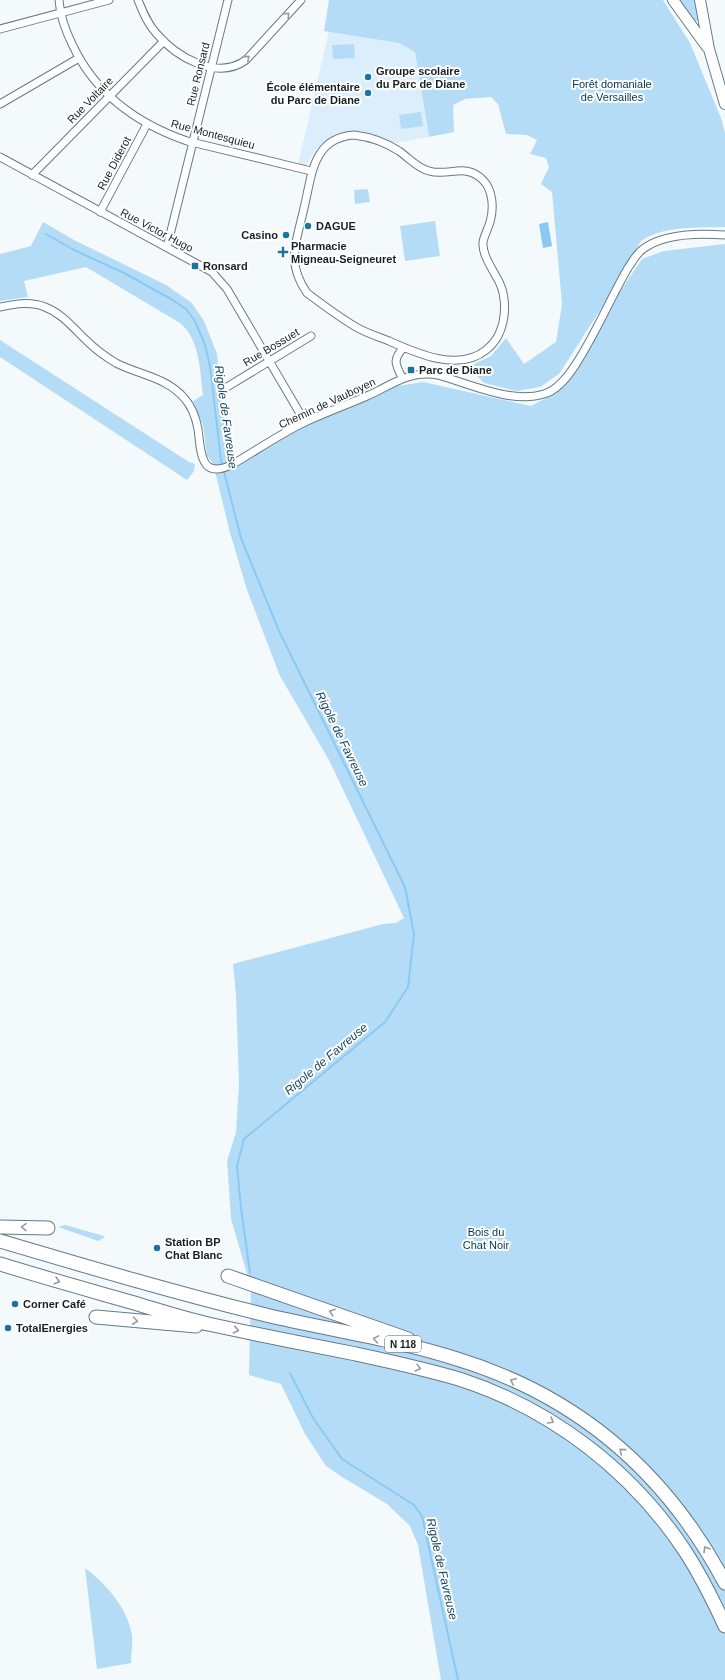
<svg xmlns="http://www.w3.org/2000/svg" width="725" height="1680" viewBox="0 0 725 1680" font-family="Arial,sans-serif">
<rect width="100%" height="100%" fill="#f4f9fc"/>
<!-- built -->
<path fill="#dceefb" d="M329 31 399 43 415 52 429 137 387 144 344 134 326 141 318 147 307 164 303 167 298 164Z"/>
<!-- green -->
<path fill="#b5dcf7" d="M329 0H663L690 43 721 118 725 133V227C698 228 665 225 641 241L606 301 559 374 540 387 516 391 484 383 472 371 474 364 491 356 506 338 524 364 556 342 562 304 552 192 541 184 549 167 546 158 530 154 537 140 527 135 506 134 498 104 491 97 465 99 453 105 454 132 429 137 415 52 399 43 324 31Z
M678 0H695L698 20 695 22Z
M354 44 355 58 333 59 332 45Z
M421 112 423 126 401 129 399 115Z
M368 189 370 202 355 204 354 190Z
M435 221 440 256 405 261 400 226Z
M43 222 74 240 166 285 192 303 204 321 217 354 229 461C224 466 219 466 211 465L212 462 207 456 203 425 193 401 203 395C200 372 200 339 180 323L86 267 24 281 28 297 0 301V254L31 246Z
M725 244V1680H441L418 1545 410 1526 387 1504 342 1477 326 1466 305 1434 281 1384 249 1375 251 1287 231 1219 227 1161 236 1132 239 1084 236 995 233 964 383 924 396 923 404 918 329 760 280 676 247 590 229 529 215 471 293 428 385 388 423 382 531 406 548 397 642 259 664 251Z
M0 340 189 462 195 464 194 471 187 480 0 357Z
M65 1225 104 1236 105 1237 98 1241 58 1227Z
M85 1568C106 1584 127 1607 132 1635 133 1644 131 1654 131 1663L97 1669Z"/>
<!-- water -->
<path fill="#8ac9f2" d="M548 222 552 246 543 248 539 224Z"/>
<g fill="none" stroke-linecap="round" stroke-linejoin="round">
<!-- stream -->
<path stroke="#8ac9f2" stroke-width="2" d="M46 234 72 249 124 273 171 299 186 309 195 321 205 345 210 366 221 460 241 538 279 631 405 887 414 934 408 987 385 1022 244 1139 237 1166 241 1208 250 1273
M290 1373 313 1418 342 1459 414 1505 422 1516 458 1680"/>
<defs>
<path id="street" d="M59 0C60 16 66 32 73 46 96 94 138 124 187 141L311 171
M138 0C143 12 147 23 156 33 176 57 217 81 246 60L301 0
M0 29 109 0
M0 104 79 58
M354 135C371 137 385 142 399 151 409 158 417 168 429 171 449 177 465 162 483 180 493 190 494 209 490 222 488 229 484 236 483 242 482 255 492 268 497 278 505 291 506 308 503 322 500 334 496 342 486 350 459 372 418 354 389 341 379 337 366 333 356 327 339 317 323 305 307 293 285 261 297 241 304 208 312 176 312 138 354 135Z
M0 157 212 272 227 289 305 422
M32 175 164 41
M100 212 147 124
M167 247 228 0
M0 307C15 304 30 301 45 307 63 314 73 328 87 341 95 349 106 357 116 363 139 375 167 377 185 399 192 407 196 418 198 429 201 452 200 481 233 464 257 450 280 434 305 422 325 413 346 405 367 396 392 385 409 370 438 375 470 384 511 404 544 394 558 390 569 375 576 364 596 333 610 299 628 268 633 261 636 254 643 249 664 233 699 233 725 235
M402 378C396 364 392 361 403 348
M222 390 311 336"/>
<path id="secondary" d="M673 0 707 47
M700 0 709 49 725 104"/>
<path id="highway" d="M0 1227 48 1228
M0 1241C88 1267 176 1293 266 1315 329 1330 395 1339 457 1359 578 1396 666 1472 725 1583
M0 1264C42 1277 85 1289 127 1301 155 1309 184 1319 213 1325 259 1335 305 1344 351 1353 388 1361 426 1369 462 1380 553 1410 632 1471 685 1551 700 1574 713 1600 725 1626
M228 1276 408 1339
M96 1317 196 1326"/>
</defs>
<!-- street casing -->
<use href="#street" stroke="#657a88" stroke-width="9"/>
<!-- secondary casing -->
<use href="#secondary" stroke="#657a88" stroke-width="12"/>
<!-- highway casing -->
<use href="#highway" stroke="#657a88" stroke-width="15"/>
<!-- street -->
<use href="#street" stroke="#fff" stroke-width="7"/>
<!-- secondary -->
<use href="#secondary" stroke="#fff" stroke-width="10"/>
<!-- highway -->
<use href="#highway" stroke="#fff" stroke-width="13"/>
</g>
<!-- one-way arrows -->
<defs><path id="oneway-chevron" d="M-2-3.5L2.5 0L-2 3.5" fill="none" stroke-width="1.6" stroke-linecap="round" stroke-linejoin="round"/></defs>
<g stroke="#979b9d">
<use href="#oneway-chevron" transform="translate(287 15) rotate(-47)"/>
<use href="#oneway-chevron" transform="translate(247 58) rotate(-41)"/>
<use href="#oneway-chevron" transform="translate(24 1227) rotate(-179)"/>
<use href="#oneway-chevron" transform="translate(57 1281) rotate(16)"/>
<use href="#oneway-chevron" transform="translate(332 1312) rotate(-161)"/>
<use href="#oneway-chevron" transform="translate(135 1321) rotate(7)"/>
<use href="#oneway-chevron" transform="translate(236 1330) rotate(12)"/>
<use href="#oneway-chevron" transform="translate(376 1339) rotate(-170)"/>
<use href="#oneway-chevron" transform="translate(418 1368) rotate(14)"/>
<use href="#oneway-chevron" transform="translate(513 1381) rotate(-155)"/>
<use href="#oneway-chevron" transform="translate(551 1421) rotate(31)"/>
<use href="#oneway-chevron" transform="translate(622 1451) rotate(-139)"/>
<use href="#oneway-chevron" transform="translate(706 1549) rotate(-122)"/>
</g>
<!-- markers -->
<g fill="#1b73a2" stroke="#fff" stroke-width="1.5">
<circle cx="368" cy="77" r="4"/>
<circle cx="368" cy="93" r="4"/>
<circle cx="308" cy="226" r="4"/>
<circle cx="286" cy="235" r="4"/>
<path d="M281 246h4v4h4v4h-4v4h-4v-4h-4v-4h4z"/>
<rect x="191" y="262" width="8" height="8" rx="2"/>
<rect x="407" y="366" width="8" height="8" rx="2"/>
<circle cx="157" cy="1248" r="4"/>
<circle cx="15" cy="1304" r="4"/>
<circle cx="8" cy="1328" r="4"/>
</g>
<g text-anchor="middle" dominant-baseline="central" stroke-width="4" stroke-linejoin="round" paint-order="stroke">
<!-- shield labels -->
<rect fill="#fff" stroke="#5d6366" stroke-width="1" x="385" y="1336" width="36" height="16" rx="3"/>
<g font-size="10" font-weight="bold" fill="#172025">
<text x="403" y="1344">N 118</text>
</g>
<!-- poi labels -->
<g font-size="11" font-weight="bold" fill="#172025" stroke="#fff" text-anchor="start">
<text x="376" y="71">Groupe scolaire<tspan x="376" dy="13">du Parc de Diane</tspan></text>
<text x="360" y="87" text-anchor="end">École élémentaire<tspan x="360" dy="13">du Parc de Diane</tspan></text>
<text x="316" y="226">DAGUE</text>
<text x="278" y="235" text-anchor="end">Casino</text>
<text x="291" y="246">Pharmacie<tspan x="291" dy="13">Migneau-Seigneuret</tspan></text>
<text x="203" y="266">Ronsard</text>
<text x="419" y="370">Parc de Diane</text>
<text x="165" y="1242">Station BP<tspan x="165" dy="13">Chat Blanc</tspan></text>
<text x="23" y="1304">Corner Café</text>
<text x="16" y="1328">TotalEnergies</text>
</g>
<!-- street labels -->
<g font-size="11" fill="#172025" stroke="#fff">
<text transform="translate(198 74) rotate(-76)">Rue Ronsard</text>
<text transform="translate(90 100) rotate(-46)">Rue Voltaire</text>
<text transform="translate(213 134) rotate(15)">Rue Montesquieu</text>
<text transform="translate(114 163) rotate(-62)">Rue Diderot</text>
<text transform="translate(157 230) rotate(28)">Rue Victor Hugo</text>
<text transform="translate(271 347) rotate(-31)">Rue Bossuet</text>
<text transform="translate(327 403) rotate(-25)">Chemin de Vauboyen</text>
</g>
<!-- park labels -->
<g font-size="11" fill="#003550" stroke="#fff">
<text x="612" y="84">Forêt domaniale<tspan x="612" dy="13">de Versailles</tspan></text>
<text x="486" y="1232">Bois du<tspan x="486" dy="13">Chat Noir</tspan></text>
</g>
<!-- water labels -->
<g font-size="12" font-style="italic" fill="#174764" stroke="#fff">
<text transform="translate(226 417) rotate(82)">Rigole de Favreuse</text>
<text transform="translate(342 739) rotate(64)">Rigole de Favreuse</text>
<text transform="translate(326 1059) rotate(-40)">Rigole de Favreuse</text>
<text transform="translate(442 1569) rotate(77)">Rigole de Favreuse</text>
</g>
</g>
</svg>
